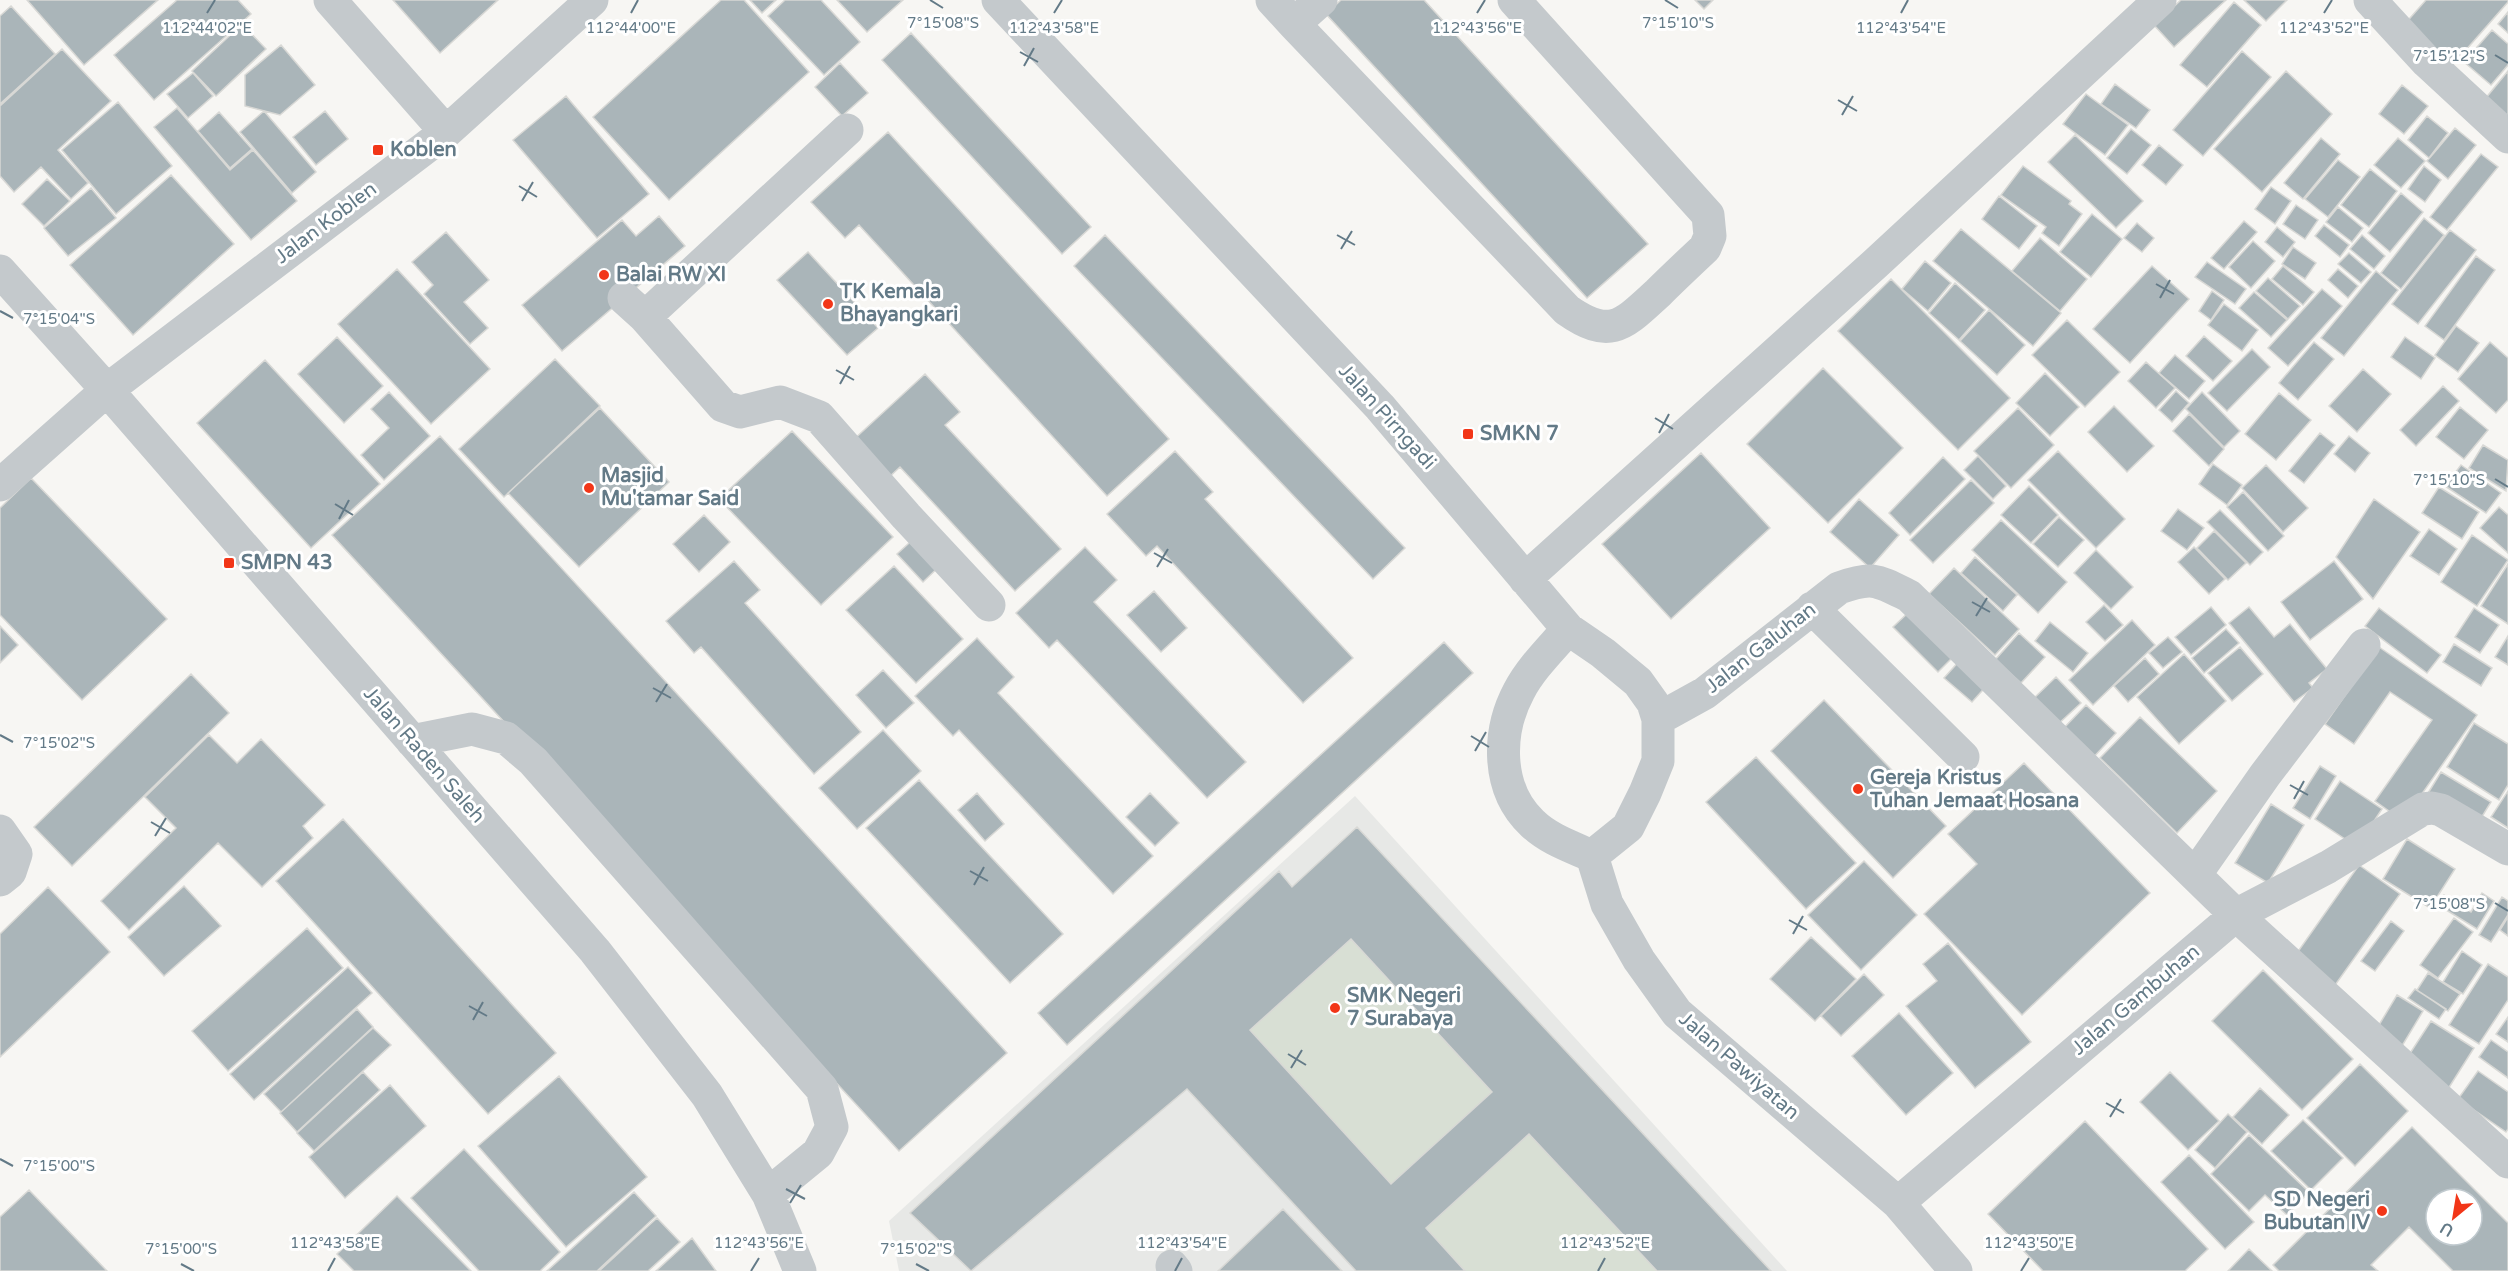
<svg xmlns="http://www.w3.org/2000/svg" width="2508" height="1271" viewBox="0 0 2508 1271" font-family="'Varela Round',sans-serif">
<rect width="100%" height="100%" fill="#f7f6f3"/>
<!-- built -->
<path fill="#e7e8e6" d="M1355 796 1787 1271H899L889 1221Z"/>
<!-- green -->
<path fill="#d8dfd4" d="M1351 939 1492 1092 1391 1184 1250 1030Z
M1529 1134 1657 1271H1465L1426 1228Z"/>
<!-- building -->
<path fill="#aab5b9" stroke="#d8d8d5" stroke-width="1.5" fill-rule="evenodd" d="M27 0H158L84 65Z
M177 0H238L251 14 154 100 114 55Z
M393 0H498L440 53Z
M721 0H744L809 72 669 200 593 117Z
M750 0H776L762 13Z
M785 0H821L860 42 824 75 768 16Z
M837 0H903L867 32Z
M1341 0H1424L1648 244 1587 298 1326 14Z
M1695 0H1713L1704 9Z
M2181 0H2226L2174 47 2154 25Z
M2244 0H2287L2266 21Z
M2426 0H2508V2L2450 68 2403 26Z
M2234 2 2261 25 2207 87 2180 65Z
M11 6 55 54 0 104V16Z
M2508 12V33L2498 24Z
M242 24 266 49 216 96 192 71Z
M2492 30 2508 44V65L2491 85 2464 62Z
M911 33 1091 227 1062 254 882 60Z
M281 45 315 85 280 115 245 106V75Z
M62 49 111 101 58 150 88 183 71 199 41 167 14 192 0 176V106Z
M2242 51 2271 77 2203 156 2173 130Z
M840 63 868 93 842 116 815 87Z
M2286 71 2332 114 2262 192 2214 149Z
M2508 71V114L2506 116 2485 99Z
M193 73 213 96 188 118 167 94Z
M2115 84 2150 110 2136 128 2101 104Z
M2402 85 2428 106 2404 134 2379 114Z
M2086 94 2128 125 2105 155 2063 124Z
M566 96 649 194 597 238 513 140Z
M118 102 172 166 116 214 62 150Z
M177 108 230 170 253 150 297 201 251 240 154 127Z
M264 111 316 172 292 193 240 132Z
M325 111 348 139 316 165 293 137Z
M219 112 252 149 230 168 198 131Z
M2427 116 2448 133 2429 158 2408 140Z
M2455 128 2476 145 2448 179 2427 161Z
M2131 129 2151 145 2127 174 2107 158Z
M888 132 1169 439 1107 496 859 225 845 238 811 202Z
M2075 135 2143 201 2116 228 2048 162Z
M2321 138 2340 154 2303 199 2284 183Z
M2398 138 2425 161 2401 188 2374 165Z
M2159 145 2183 165 2166 185 2142 165Z
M2481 154 2498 167 2447 230 2430 217Z
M2338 160 2360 177 2328 217 2305 199Z
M2023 166 2071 201 2069 204 2082 214 2059 246 2042 233 2046 227 2001 195Z
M2424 166 2441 180 2425 202 2408 189Z
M2370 169 2397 191 2369 227 2341 205Z
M171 175 234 244 133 335 70 265Z
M47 179 70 201 44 226 22 204Z
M2271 187 2291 201 2275 224 2255 209Z
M91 188 116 218 68 256 44 228Z
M2401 193 2423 212 2390 252 2368 233Z
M1999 196 2037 226 2019 249 1982 219Z
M2296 205 2318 220 2305 239 2283 224Z
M2338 207 2363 228 2352 242 2326 222Z
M2092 214 2122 239 2091 277 2060 252Z
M659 216 685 246 562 351 522 305 622 220 636 236Z
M2424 218 2444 235 2401 289 2381 273Z
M2244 221 2257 232 2224 269 2211 258Z
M2137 223 2154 238 2142 252 2124 238Z
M2324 225 2349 245 2340 257 2315 236Z
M2277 227 2295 242 2283 257 2265 242Z
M1961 229 2061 313 2033 346 1933 261Z
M2450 230 2476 250 2418 324 2392 304Z
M446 232 489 280 464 302 488 328 470 344 424 294 433 285 412 262Z
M1105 235 1405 548 1373 579 1074 266Z
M2362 235 2385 256 2374 269 2350 249Z
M2040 238 2087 279 2060 311 2012 271Z
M2253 241 2275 261 2251 288 2229 267Z
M2293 247 2316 263 2305 279 2282 264Z
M808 252 878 328 847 355 777 280Z
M2349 253 2371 272 2361 283 2338 264Z
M2476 256 2495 270 2444 340 2425 326Z
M1925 261 1951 283 1928 311 1902 289Z
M2207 262 2246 289 2235 304 2195 277Z
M2152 266 2189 299 2130 363 2093 329Z
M2283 266 2314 292 2303 305 2272 279Z
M397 269 490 369 431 424 338 324Z
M2338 269 2358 286 2348 298 2328 280Z
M2376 271 2398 290 2344 356 2321 338Z
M2268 278 2300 306 2288 319 2256 291Z
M1891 279 2010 398 1958 450 1838 331Z
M1955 283 1985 310 1959 340 1929 313Z
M2322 289 2342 306 2288 366 2268 348Z
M2212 291 2224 300 2211 320 2199 311Z
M2254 292 2287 320 2271 337 2239 308Z
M2224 304 2258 330 2242 351 2208 325Z
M1989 310 2025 345 1997 375 1960 341Z
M2067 320 2120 372 2085 407 2032 355Z
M2456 326 2479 343 2458 372 2435 355Z
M2204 336 2232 361 2213 381 2186 356Z
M337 337 383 386 344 423 298 374Z
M2405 337 2435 358 2421 379 2391 357Z
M2314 342 2334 359 2298 400 2279 383Z
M2490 342 2508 358V400L2496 413 2458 379Z
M2252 349 2270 367 2227 411 2208 393Z
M2175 355 2205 381 2189 399 2159 373Z
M555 359 600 406 504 497 459 449Z
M265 360 380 484 311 548 197 423Z
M2146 362 2175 388 2156 408 2128 381Z
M1823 368 1903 448 1828 523 1747 444Z
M2363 369 2391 394 2357 432 2329 406Z
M2045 373 2079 407 2050 436 2016 403Z
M925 374 960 412 945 425 1061 549 1015 591 900 467 886 480 851 442Z
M2443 386 2459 401 2416 446 2400 430Z
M2176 391 2189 403 2172 422 2159 410Z
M389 392 430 436 384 480 361 455 389 428 371 409Z
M2202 392 2240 431 2224 447 2186 409Z
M2279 393 2311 420 2276 460 2245 434Z
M2114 406 2154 446 2127 472 2088 432Z
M2460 407 2488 430 2464 459 2436 437Z
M600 408 669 482 579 567 508 493Z
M2018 408 2054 445 2011 488 1974 451Z
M2189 414 2224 449 2209 466 2173 431Z
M792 431 893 537 821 605 719 499Z
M2320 433 2335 445 2304 483 2289 471Z
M440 436 1007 1053 899 1151 332 535Z
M2349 436 2370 453 2355 472 2334 454Z
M2483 445 2508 460 2506 491 2469 468Z
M1175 451 1213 492 1205 499 1353 658 1303 703 1157 546 1146 556 1107 514Z
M2058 451 2125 519 2096 548 2028 480Z
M1701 453 1770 528 1671 619 1602 544Z
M1978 456 2006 486 1993 499 1964 470Z
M1943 457 1965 479 1910 535 1889 513Z
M2213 464 2242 485 2227 505 2199 484Z
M2266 465 2308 508 2283 532 2242 488Z
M2461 465 2501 493 2486 513 2445 486Z
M31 478 167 619 82 700 0 615V508Z
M1971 480 1994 503 1933 563 1910 540Z
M2029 486 2058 515 2031 543 2001 515Z
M2439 487 2479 512 2462 539 2422 513Z
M2243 492 2284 536 2268 551 2227 507Z
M1859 499 1899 535 1870 568 1830 532Z
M2374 499 2420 532 2373 599 2336 557Z
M2499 507 2508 515V553L2480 528Z
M2178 509 2204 528 2187 550 2161 531Z
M2220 510 2263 552 2250 565 2207 522Z
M704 515 730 542 699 572 673 544Z
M2059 517 2084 540 2058 567 2033 544Z
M2001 520 2067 582 2038 613 1972 550Z
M2429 529 2457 549 2439 575 2410 556Z
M2214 531 2246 563 2228 580 2197 548Z
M920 533 945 561 923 582 897 554Z
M2472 535 2508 560 2477 606 2441 582Z
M1085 547 1117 580 1094 602 1246 762 1207 798 1057 640 1049 648 1016 613Z
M2194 547 2225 579 2209 594 2178 562Z
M2096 550 2133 587 2111 609 2074 573Z
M1975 557 2017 595 2003 611 1961 573Z
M734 561 760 590 745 603 861 732 814 774 701 647 694 653 666 621Z
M2334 561 2363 599 2310 640 2281 602Z
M2508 564V624L2481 606Z
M894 566 963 639 916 683 846 610Z
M1954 568 2019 629 1995 655 1929 594Z
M1154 591 1187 628 1161 652 1127 615Z
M2104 605 2123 625 2105 641 2086 622Z
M2211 607 2226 625 2191 655 2175 637Z
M2249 607 2274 637 2290 624 2327 669 2309 683 2313 688 2294 702 2229 623Z
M2379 608 2441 655 2427 673 2365 626Z
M2474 608 2499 625 2480 653 2455 637Z
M1911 610 1956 654 1938 672 1893 627Z
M2132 620 2155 645 2093 705 2069 680Z
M2050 622 2088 653 2073 672 2035 641Z
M0 626 18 645 0 663Z
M2226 629 2239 643 2204 673 2192 658Z
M2019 633 2045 657 2021 683 1995 660Z
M2508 636V665L2495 657Z
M2168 637 2182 652 2163 668 2149 653Z
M977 638 1014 677 998 693 1153 856 1113 894 959 730 953 736 915 696Z
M1444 642 1473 673 1067 1045 1038 1013Z
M2454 644 2492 668 2481 686 2443 662Z
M2240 647 2263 674 2232 701 2208 673Z
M2379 647 2477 715 2403 821 2375 801 2432 720 2390 692 2354 744 2325 724Z
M2184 654 2226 701 2179 744 2137 697Z
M1962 658 1990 682 1972 702 1944 678Z
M2145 658 2159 674 2128 702 2114 686Z
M883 670 914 703 886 728 856 695Z
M191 674 229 713 72 866 34 827Z
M2056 677 2081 703 2056 726 2032 700Z
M1824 700 1946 826 1893 878 1771 751Z
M2086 705 2116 733 2090 761 2060 732Z
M2140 717 2217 791 2177 833 2100 758Z
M2474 723 2508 744V785L2499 800 2447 767Z
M883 730 921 771 857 829 819 788Z
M209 735 237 763 261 739 325 805 303 826 313 838 262 887 218 843 129 930 101 901 176 828 145 797Z
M1756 757 1856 863 1806 909 1706 802Z
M2024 763 2150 893 2022 1015 1924 914 1977 864 1948 834Z
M2320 766 2336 776 2310 819 2293 808Z
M2441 772 2491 802 2475 828 2425 798Z
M919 780 1063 934 1010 983 866 828Z
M2340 781 2382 809 2357 847 2315 819Z
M2508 791V828L2491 817Z
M977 793 1004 824 985 841 958 810Z
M1150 793 1179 823 1155 846 1126 817Z
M2271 804 2304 825 2268 883 2235 863Z
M343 819 556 1053 488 1114 276 881Z
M1357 827 1771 1271H1657L1529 1134 1426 1228 1465 1271H1356L1187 1089 971 1271 910 1213 1279 871 1292 887ZM1351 939 1492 1092 1391 1184 1250 1030Z
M2407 839 2455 869 2430 908 2383 879Z
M1864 861 1917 915 1861 970 1808 915Z
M2359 865 2400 894 2333 988 2292 960Z
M184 886 221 926 164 976 128 937Z
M48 887 110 952 0 1057V934Z
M2482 893 2494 901 2477 929 2438 905 2444 895 2471 912Z
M2502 897 2508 901V915L2491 942 2479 935Z
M2508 917V936L2500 930Z
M2454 918 2473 932 2438 978 2420 965Z
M2391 921 2404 931 2375 971 2361 961Z
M307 928 343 968 228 1071 192 1031Z
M1811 937 1856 979 1815 1021 1770 979Z
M1948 943 2031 1042 1975 1088 1906 1006 1937 981 1923 964Z
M2462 951 2482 965 2463 994 2443 982Z
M2488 964 2508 977V1000L2479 1044 2449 1025Z
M348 967 372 993 254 1100 230 1074Z
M2263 970 2353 1059 2302 1110 2212 1021Z
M2428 973 2460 994 2448 1011 2417 990Z
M1864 974 1884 995 1841 1036 1821 1016Z
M2415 989 2446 1009 2439 1019 2408 998Z
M2397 995 2423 1011 2402 1046 2376 1030Z
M357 1009 373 1027 281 1112 264 1094Z
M1899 1013 1953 1073 1906 1115 1852 1056Z
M2508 1017V1042L2496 1034Z
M2431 1021 2474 1048 2448 1089 2405 1061Z
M373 1028 391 1045 297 1132 280 1113Z
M2491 1040 2508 1052V1078L2479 1057Z
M2360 1064 2408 1111 2355 1166 2307 1118Z
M2478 1071 2508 1092V1129L2506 1132 2458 1099Z
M363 1072 380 1090 314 1151 297 1133Z
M2170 1072 2219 1121 2188 1150 2140 1102Z
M559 1076 647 1177 566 1247 478 1146Z
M390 1085 426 1126 345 1198 309 1157Z
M2260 1088 2289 1115 2262 1144 2233 1117Z
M2228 1114 2247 1132 2215 1168 2195 1150Z
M2303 1120 2343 1158 2311 1190 2271 1151Z
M2085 1121 2208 1249 2185 1271H2043L1988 1214Z
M2412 1127 2508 1223V1271H2453L2409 1227 2371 1265 2378 1271H2279L2273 1265ZM2436 1199H2472V1235H2436Z
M2249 1135 2309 1192 2287 1215 2265 1195 2249 1211 2211 1174Z
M464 1149 560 1252 540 1271H479L411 1198Z
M2189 1155 2254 1222 2225 1249 2161 1182Z
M29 1190 107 1271H0V1217Z
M634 1192 656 1216 597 1271H547Z
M397 1196 471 1271H354L337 1254Z
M1283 1209 1342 1271H1218Z
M657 1218 680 1242 648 1271H599Z
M692 1238 716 1271H656Z
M2249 1249 2272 1271H2228Z"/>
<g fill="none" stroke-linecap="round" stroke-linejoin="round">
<!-- minor -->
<path stroke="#c4c9cc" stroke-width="33" d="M330 0 446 132
M998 0 1380 407 1568 629 1603 653 1638 682 1653 703 1658 719V761L1645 793 1628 827 1592 856
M1272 0 1294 24 1321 0
M2370 0 2427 62 2508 137
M1294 24 1567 310C1611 341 1624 324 1658 293 1673 278 1689 263 1705 248L1710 236 1708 215 1514 0
M0 271 107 390 595 951 707 1095 768 1194 800 1271
M624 298 645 317 723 406 740 412 780 402 819 417 906 516 989 605
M645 317 847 130
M0 485 107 390 446 132 592 0
M1525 579 1875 264 2160 0
M1812 608 1963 757
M1568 629C1551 649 1531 668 1519 691 1497 732 1496 789 1532 823 1548 839 1572 847 1592 856L1607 904 1639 960 1677 1013 1898 1203 1956 1271
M1658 719 1705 693 1839 588C1873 576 1877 580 1909 596L2236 915 2508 1162
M412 741 472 729 506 738 533 761 822 1089 832 1127 818 1153 768 1194
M0 831 16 854 10 872 0 880
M2195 875 2265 775 2364 645
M1898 1203 2236 915 2328 867 2423 809 2432 808 2441 810 2508 849
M1172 1266 1176 1271"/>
</g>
<!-- ticks -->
<path fill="none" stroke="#637a87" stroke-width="2" d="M930 0 943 8M1665 0 1678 8M207 13 215 0M631 13 638 0M1054 13 1062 0M1477 13 1485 0M1901 13 1908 0M2324 13 2332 0M1020 52 1038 62M2495 55 2508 63M1024 66 1034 48M1838 100 1857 111M1842 115 1853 96M519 186 537 197M522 201 533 182M1337 235 1355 245M1341 249 1352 231M2156 284 2174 294M2160 298 2170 280M0 311 13 318M836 370 854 380M840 384 850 366M1655 418 1673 429M1659 433 1669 414M2495 479 2508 487M335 504 353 515M339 519 349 500M1154 553 1172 563M1157 567 1168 549M1972 602 1990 612M1976 616 1987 598M653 688 671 698M656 702 667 684M0 735 13 742M1471 736 1489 747M1475 751 1486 732M2290 785 2308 795M2294 799 2304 781M151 822 170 833M155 836 166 818M970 871 988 881M974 885 984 867M2495 903 2508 911M1789 920 1807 930M1793 934 1803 916M469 1006 487 1016M473 1020 483 1002M1288 1054 1306 1065M1291 1068 1302 1050M2106 1103 2124 1113M2110 1117 2121 1099M0 1159 13 1166M786 1189 805 1199M790 1203 801 1185M181 1264 194 1271M916 1264 929 1271M328 1271 335 1258M751 1271 759 1258M1175 1271 1182 1258M1598 1271 1605 1258M2021 1271 2029 1258"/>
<!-- markers -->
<g fill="#f23618" stroke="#fff" stroke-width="2">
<rect x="372" y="144" width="12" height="12" rx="3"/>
<circle cx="604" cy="275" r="6"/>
<circle cx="828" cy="304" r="6"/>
<rect x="1462" y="428" width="12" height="12" rx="3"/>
<circle cx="589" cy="488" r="6"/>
<rect x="223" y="557" width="12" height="12" rx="3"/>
<circle cx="1858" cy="789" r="6"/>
<circle cx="1335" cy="1008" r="6"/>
<circle cx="2382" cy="1211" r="6"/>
</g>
<g text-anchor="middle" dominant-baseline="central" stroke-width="6" stroke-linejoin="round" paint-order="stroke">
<!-- poi labels -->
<g font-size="20" font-weight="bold" fill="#637a87" stroke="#fff" text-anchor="start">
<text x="390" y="150">Koblen</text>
<text x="616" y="275">Balai RW XI</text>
<text x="840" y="292">TK Kemala<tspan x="840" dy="23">Bhayangkari</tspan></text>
<text x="1480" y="434">SMKN 7</text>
<text x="601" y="476">Masjid<tspan x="601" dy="23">Mu'tamar Said</tspan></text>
<text x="241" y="563">SMPN 43</text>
<text x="1870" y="778">Gereja Kristus<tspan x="1870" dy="23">Tuhan Jemaat Hosana</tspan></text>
<text x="1347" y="996">SMK Negeri<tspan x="1347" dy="23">7 Surabaya</tspan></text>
<text x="2370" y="1200" text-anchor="end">SD Negeri<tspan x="2370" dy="23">Bubutan IV</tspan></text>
</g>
<!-- street labels -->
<g font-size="20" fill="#637a87" stroke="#fff">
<text transform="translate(326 223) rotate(-37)">Jalan Koblen</text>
<text transform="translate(1387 417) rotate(48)">Jalan Pirngadi</text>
<text transform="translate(1761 648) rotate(-38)">Jalan Galuhan</text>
<text transform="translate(424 755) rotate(49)">Jalan Raden Saleh</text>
<text transform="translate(2136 1000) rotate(-40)">Jalan Gambuhan</text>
<text transform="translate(1739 1066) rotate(41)">Jalan Pawiyatan</text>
</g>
</g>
<g font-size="15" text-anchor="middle" fill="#637a87" stroke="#fff" stroke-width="6" stroke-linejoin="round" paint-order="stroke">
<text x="943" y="28">7°15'08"S</text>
<text x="1678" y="28">7°15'10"S</text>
<text x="207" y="33">112°44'02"E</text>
<text x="631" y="33">112°44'00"E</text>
<text x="1054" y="33">112°43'58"E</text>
<text x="1477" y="33">112°43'56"E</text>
<text x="2324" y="33">112°43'52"E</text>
<text x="1901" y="33">112°43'54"E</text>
<text x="2449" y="61">7°15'12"S</text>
<text x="59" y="324">7°15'04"S</text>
<text x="2449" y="485">7°15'10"S</text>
<text x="59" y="748">7°15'02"S</text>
<text x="2449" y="909">7°15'08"S</text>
<text x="59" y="1171">7°15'00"S</text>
<text x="335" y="1248">112°43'58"E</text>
<text x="759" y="1248">112°43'56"E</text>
<text x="1182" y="1248">112°43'54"E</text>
<text x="1605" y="1248">112°43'52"E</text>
<text x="2029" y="1248">112°43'50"E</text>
<text x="181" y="1254">7°15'00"S</text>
<text x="916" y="1254">7°15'02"S</text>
</g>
<!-- north arrow -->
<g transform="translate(2454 1217) rotate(210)"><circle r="28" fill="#ffffff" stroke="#c1cacf" stroke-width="1.5"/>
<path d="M0-4.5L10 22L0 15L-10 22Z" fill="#f23618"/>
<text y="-9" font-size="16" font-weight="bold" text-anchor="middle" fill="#637a87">U</text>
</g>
</svg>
